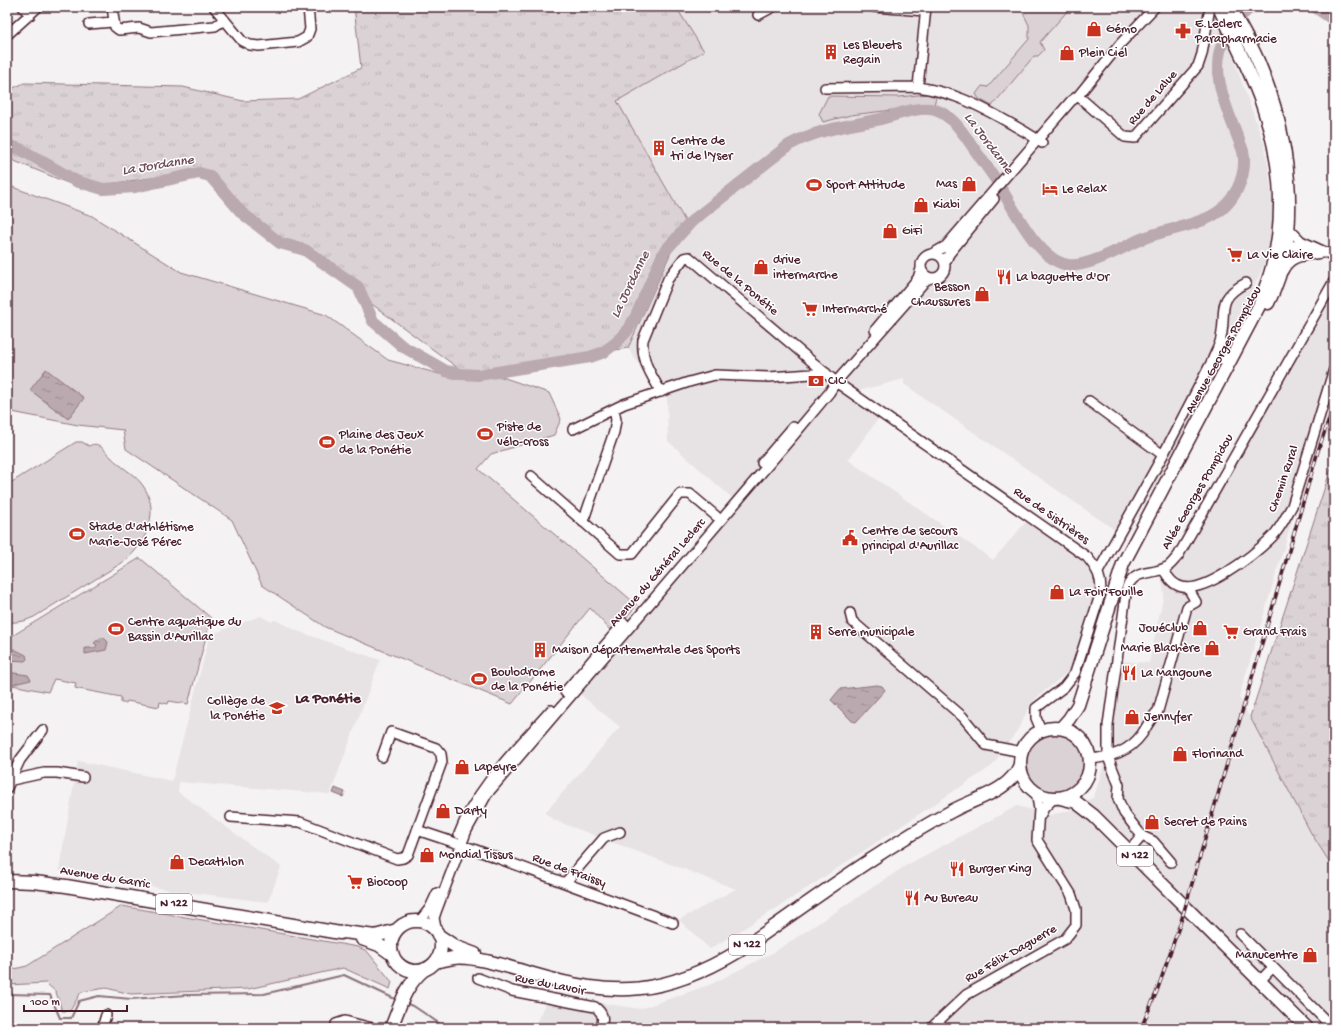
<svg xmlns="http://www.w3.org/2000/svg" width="1341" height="1035" viewBox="0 0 1341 1035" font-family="'Gochi Hand',sans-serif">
<defs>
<pattern id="grass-tufts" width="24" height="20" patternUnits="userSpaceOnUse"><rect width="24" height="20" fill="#dbd2d5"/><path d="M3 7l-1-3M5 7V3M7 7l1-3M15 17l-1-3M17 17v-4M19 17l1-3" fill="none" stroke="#bdb4b7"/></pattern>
<pattern id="water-ripples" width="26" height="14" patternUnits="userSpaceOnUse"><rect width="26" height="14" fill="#baa9ae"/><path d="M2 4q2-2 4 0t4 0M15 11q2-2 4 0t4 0" fill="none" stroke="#99898e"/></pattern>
</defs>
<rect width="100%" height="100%" fill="#f4f2f2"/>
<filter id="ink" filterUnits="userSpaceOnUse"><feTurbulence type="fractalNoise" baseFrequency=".025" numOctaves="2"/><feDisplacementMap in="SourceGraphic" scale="8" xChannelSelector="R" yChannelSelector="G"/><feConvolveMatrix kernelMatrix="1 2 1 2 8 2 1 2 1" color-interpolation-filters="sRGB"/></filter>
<g filter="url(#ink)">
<!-- built -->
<path fill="#e7e2e3" d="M676 7H1209L1231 52 1265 147 1276 223 1264 265 1236 327 1190 422 1125 537 904 384V379L857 391 851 400 878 419 848 460 993 560 1027 521 1102 574 1071 669 1036 698 1027 711 1018 729 992 766 783 904 710 949 679 920 736 889 554 820 545 813 620 727 580 694 740 505 668 441 667 393 654 388 628 348 685 221 617 101 704 51Z
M1334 269V381L1239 697 1311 833 1334 869V1028H534L549 995 640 1009 712 984 776 951 907 865 1017 806 1050 815 1072 810 1094 797 1103 768 1120 661 1149 663 1164 594 1161 575Z
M261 616 271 622 275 620 297 631 380 660 330 794 179 782 178 792 281 867 268 902 171 890 59 870 78 761 172 781 210 635Z"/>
<!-- grass -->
<path fill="url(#grass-tufts)" stroke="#927880" d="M354 7H676L704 51 617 101 685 221 628 348 466 374 369 302 357 283 308 249 280 241 253 220 227 187 200 171 80 188 7 158V91L24 83 183 87 243 101 298 99 361 68Z
M1334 459V869L1311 833 1250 717Z"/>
<!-- park -->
<path fill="#dbd2d5" stroke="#927880" d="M1020 7H1071L1040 42 1044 50 1038 56H1034L992 106 979 99 976 94 982 86 988 87 1029 39V25Z
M937 93 934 105 851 115 823 122 819 114 828 96 899 97Z
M7 185 92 216 181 272 326 315 388 360 458 379 496 375 549 393 561 419 554 435 491 454 478 469 637 605 613 633 590 608 512 704 325 627 262 585 232 520 126 449 123 430 78 425 7 411Z
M76 442H82L89 446C99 440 104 451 111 457 120 467 132 472 141 483 162 509 147 542 125 561L34 617 24 621 7 623V485Z
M140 558 211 618 188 704 169 701 168 704 160 702 159 707 127 701 126 703H121V697L79 689 75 688 76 683 54 679 48 692 7 684V639Z
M1026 763a30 30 0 1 1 60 0a30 30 0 1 1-60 0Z
M122 906 358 947 367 951 392 982 390 989 343 968 248 989 131 994 106 988 81 992 70 1011H62L56 992 46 983 8 985 10 970 27 966Z"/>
<!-- water -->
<path fill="url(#water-ripples)" stroke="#8d727a" d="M46 369 84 398 68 419 30 390Z
M100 638H104L108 642 106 650 85 654V648H95L97 645 94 643Z
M7 649H14L26 655 27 659 25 661 7 660Z
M7 672 28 675 31 680 14 684 7 682Z
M877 685 882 686 885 690 856 722 852 721 831 700 840 689Z
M335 788 345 792 343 797 333 793Z"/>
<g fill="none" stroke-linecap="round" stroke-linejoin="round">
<!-- stream -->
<path stroke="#8d727a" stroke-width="2" d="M7 994 50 995 60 1018H71L79 1001 99 996 131 999 186 995 264 994 344 975 397 1000
M405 1003 415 1007 446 1028"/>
<!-- river -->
<path stroke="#baa9ae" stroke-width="12" d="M1315 7 1334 20
M7 145 20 149 76 181 103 189 135 187 199 173 210 176 242 213 280 243 305 250 358 287 373 321 402 346 446 371 461 374 478 375 590 357 604 352 617 342 627 331 636 316 664 252 692 221 789 145C816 130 846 126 876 120 894 117 916 105 935 110 954 116 964 135 975 150 981 159 988 168 994 177 1011 202 1036 260 1068 265 1087 268 1121 248 1139 240 1162 230 1187 228 1210 217 1234 205 1248 176 1243 151 1223 96 1195 52 1251 7"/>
<defs>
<path id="minor" d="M23 7 30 15
M112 7 115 27 119 30 139 28 151 32 215 26 224 20
M214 7 242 41 250 45 259 46 298 42 307 37 310 29 308 7
M874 7 925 11
M926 7 918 87C955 93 976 104 1008 122 1020 129 1032 135 1042 143
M758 15 773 7
M89 24 113 22
M7 35 38 7
M825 88 918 87
M1078 96 1125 137 1135 138 1198 66 1202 54 1210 7
M1288 228 1301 241 1334 256
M1285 245 1309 247
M934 253 946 246 1071 101 1078 96 1121 43 1155 7
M921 266a12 12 0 1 1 24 0a12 12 0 1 1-24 0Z
M945 263 949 254 994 199
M1283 271C1291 253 1310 256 1327 252
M875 330 918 278 921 269
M1212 361C1215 353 1220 345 1221 338 1227 310 1215 299 1246 283
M661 392C651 374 641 361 643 340L668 279 684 258 689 257 836 382 1087 557C1097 569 1103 579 1100 595L1075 673 1064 687 1036 708V718L1041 730
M1089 401 1163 455
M573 429 624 404 689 382 715 375 769 377 826 373
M762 463 793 427
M531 476 620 554H632L680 494H690L716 516
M583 522 614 432 616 420 614 409
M1163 569C1167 575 1170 582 1177 585 1200 599 1256 553 1272 537 1281 528 1286 516 1292 506L1334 369
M1098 572 1163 455 1212 361 1233 357
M850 613 852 621 963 717 986 745 1022 752
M565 692 624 623
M1090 759C1111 757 1129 752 1142 734 1147 726 1151 718 1158 711L1187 607 1196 602 1188 588
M12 780 44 773H57L83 777
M7 788 20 760 43 730
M1040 816 1044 808 1054 798
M231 817 300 822 397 859 403 858 408 855 442 762 441 754 436 748 391 732 382 757
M417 830 465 846 673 923
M459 834C477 786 518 748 551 710
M1129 851 1142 836
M1171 862 1153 841 1142 836 1124 813 1118 799 1119 785 1108 757V725L1127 587C1137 568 1151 576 1167 567 1171 565 1174 560 1178 556L1334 281
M565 883 604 838 620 832
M419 922 430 908 437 893
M437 933 434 918 436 912 467 830 487 794 793 436 829 393 836 382 926 280 931 278
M1240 934 1333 1028
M478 978 512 991 595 1007C603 1013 604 1018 601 1028
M1260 981 1273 967
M336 1024 345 1021 372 1028
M102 1028 106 1015
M931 1028 966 995 1065 939 1076 925V909L1071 894 1037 840 1039 809 1036 792"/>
<path id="major" d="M1230 7C1239 25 1250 42 1258 61 1288 131 1305 232 1268 303
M1020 763a35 35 0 1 1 70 0a35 35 0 1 1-70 0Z
M1061 728 1069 719 1078 705 1123 564 1260 304C1264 290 1270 277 1273 263 1286 212 1280 156 1263 107 1252 73 1233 40 1219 7
M1060 798 1076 802 1094 816 1307 1028
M7 881 34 882 66 886 340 933 344 932 375 936 397 930
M391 946a25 25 0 1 1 50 0a25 25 0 1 1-50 0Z
M438 935 456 947 475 954
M362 939 379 945 393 955
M435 962C441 961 447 959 453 958 473 955 512 968 533 974 615 998 664 996 739 951 809 903 877 851 952 811 975 798 1009 792 1020 765
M391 1028C400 1006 405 985 425 969"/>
</defs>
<!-- minor casing -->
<use href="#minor" stroke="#4a1f2b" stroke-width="12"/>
<!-- major casing -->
<use href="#major" stroke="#4a1f2b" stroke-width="15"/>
<!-- minor -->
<use href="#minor" stroke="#fff" stroke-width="9"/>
<!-- major -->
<use href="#major" stroke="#fff" stroke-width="12"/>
<defs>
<path id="rail" d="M1141 1028 1157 991 1182 918 1318 451 1334 405"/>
</defs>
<!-- rail casing -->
<use href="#rail" stroke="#4a1f2b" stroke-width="3.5"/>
<!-- rail -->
<use href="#rail" stroke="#fff" stroke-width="2" stroke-dasharray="6" stroke-linecap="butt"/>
</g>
</g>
<!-- icons -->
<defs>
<symbol id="shop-bare" viewBox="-9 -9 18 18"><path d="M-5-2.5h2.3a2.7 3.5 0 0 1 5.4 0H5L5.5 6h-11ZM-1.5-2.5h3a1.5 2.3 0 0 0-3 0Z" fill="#c8321e" stroke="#fff" stroke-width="2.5" paint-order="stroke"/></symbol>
<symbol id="pharmacy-bare" viewBox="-9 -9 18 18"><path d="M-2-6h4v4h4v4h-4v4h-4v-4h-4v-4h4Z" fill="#c8321e" stroke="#fff" stroke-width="2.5" paint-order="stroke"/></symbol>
<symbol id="building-bare" viewBox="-9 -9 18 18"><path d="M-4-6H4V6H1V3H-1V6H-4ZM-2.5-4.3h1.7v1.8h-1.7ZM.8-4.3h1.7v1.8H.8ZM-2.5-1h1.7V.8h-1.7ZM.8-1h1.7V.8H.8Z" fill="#c8321e" stroke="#fff" stroke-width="2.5" paint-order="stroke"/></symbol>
<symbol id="stadium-bare" viewBox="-9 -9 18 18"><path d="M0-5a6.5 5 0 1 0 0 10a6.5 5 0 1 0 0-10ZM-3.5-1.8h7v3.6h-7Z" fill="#c8321e" stroke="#fff" stroke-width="2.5" paint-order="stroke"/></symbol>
<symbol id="hotel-bare" viewBox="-9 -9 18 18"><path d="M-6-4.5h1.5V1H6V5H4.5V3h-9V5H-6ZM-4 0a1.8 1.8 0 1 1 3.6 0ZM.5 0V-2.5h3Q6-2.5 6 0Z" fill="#c8321e" stroke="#fff" stroke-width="2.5" paint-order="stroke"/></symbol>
<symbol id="supermarket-bare" viewBox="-9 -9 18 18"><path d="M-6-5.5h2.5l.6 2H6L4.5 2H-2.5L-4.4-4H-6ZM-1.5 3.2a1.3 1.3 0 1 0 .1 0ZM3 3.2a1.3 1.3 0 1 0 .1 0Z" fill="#c8321e" stroke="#fff" stroke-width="2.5" paint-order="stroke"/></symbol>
<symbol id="restaurant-bare" viewBox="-9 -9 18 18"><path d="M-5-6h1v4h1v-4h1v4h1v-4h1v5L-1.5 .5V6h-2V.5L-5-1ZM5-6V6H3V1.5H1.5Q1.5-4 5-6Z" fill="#c8321e" stroke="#fff" stroke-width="2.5" paint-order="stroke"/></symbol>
<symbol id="bank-bare" viewBox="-9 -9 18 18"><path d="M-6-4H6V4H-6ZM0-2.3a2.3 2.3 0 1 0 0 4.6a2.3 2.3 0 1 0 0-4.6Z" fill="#c8321e" stroke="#fff" stroke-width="2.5" paint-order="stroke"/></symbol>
<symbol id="civic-bare" viewBox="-9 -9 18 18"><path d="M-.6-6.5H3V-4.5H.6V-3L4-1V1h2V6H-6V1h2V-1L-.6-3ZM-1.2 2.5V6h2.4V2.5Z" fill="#c8321e" stroke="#fff" stroke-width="2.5" paint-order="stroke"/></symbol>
<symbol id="school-bare" viewBox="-9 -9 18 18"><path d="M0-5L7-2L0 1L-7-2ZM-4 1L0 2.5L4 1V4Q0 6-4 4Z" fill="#c8321e" stroke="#fff" stroke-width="2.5" paint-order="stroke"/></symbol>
</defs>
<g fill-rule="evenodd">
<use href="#shop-bare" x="1083" y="18" width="22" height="22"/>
<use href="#pharmacy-bare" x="1172" y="20" width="22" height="22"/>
<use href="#building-bare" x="820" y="41" width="22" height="22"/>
<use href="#shop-bare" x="1056" y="42" width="22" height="22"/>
<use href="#building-bare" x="648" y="137" width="22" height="22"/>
<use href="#shop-bare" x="958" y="173" width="22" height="22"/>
<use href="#stadium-bare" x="803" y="174" width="22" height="22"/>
<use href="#hotel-bare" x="1039" y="178" width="22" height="22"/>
<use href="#shop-bare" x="910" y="194" width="22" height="22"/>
<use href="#shop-bare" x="879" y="220" width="22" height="22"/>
<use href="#supermarket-bare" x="1224" y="244" width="22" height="22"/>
<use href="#shop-bare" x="750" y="256" width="22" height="22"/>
<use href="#restaurant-bare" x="993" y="266" width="22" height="22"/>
<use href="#shop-bare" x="971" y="283" width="22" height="22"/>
<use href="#supermarket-bare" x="799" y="298" width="22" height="22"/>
<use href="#bank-bare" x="805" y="370" width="22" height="22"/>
<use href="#stadium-bare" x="474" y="423" width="22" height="22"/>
<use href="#stadium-bare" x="316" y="431" width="22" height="22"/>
<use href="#stadium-bare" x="66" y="523" width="22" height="22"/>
<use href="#civic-bare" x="839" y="527" width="22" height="22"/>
<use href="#shop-bare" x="1046" y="581" width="22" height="22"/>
<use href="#shop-bare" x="1189" y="617" width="22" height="22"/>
<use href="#stadium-bare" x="105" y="618" width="22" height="22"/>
<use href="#building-bare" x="805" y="621" width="22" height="22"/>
<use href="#supermarket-bare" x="1220" y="621" width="22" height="22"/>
<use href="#shop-bare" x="1201" y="637" width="22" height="22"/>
<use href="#building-bare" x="529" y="639" width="22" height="22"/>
<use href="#restaurant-bare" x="1118" y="662" width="22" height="22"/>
<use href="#stadium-bare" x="468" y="668" width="22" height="22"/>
<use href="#school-bare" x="266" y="697" width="22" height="22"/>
<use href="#shop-bare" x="1121" y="706" width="22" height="22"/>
<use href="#shop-bare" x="1169" y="743" width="22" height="22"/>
<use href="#shop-bare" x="451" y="756" width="22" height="22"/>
<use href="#shop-bare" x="432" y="800" width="22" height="22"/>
<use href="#shop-bare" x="1141" y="811" width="22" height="22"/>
<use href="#shop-bare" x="416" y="844" width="22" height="22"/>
<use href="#shop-bare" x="166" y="851" width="22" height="22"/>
<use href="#restaurant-bare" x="946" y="858" width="22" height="22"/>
<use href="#supermarket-bare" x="344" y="871" width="22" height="22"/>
<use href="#restaurant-bare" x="901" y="887" width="22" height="22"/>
<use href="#shop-bare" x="1299" y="944" width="22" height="22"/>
</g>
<g text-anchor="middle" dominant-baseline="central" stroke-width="3" stroke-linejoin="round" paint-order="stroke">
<!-- shield labels -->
<g fill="#fff" stroke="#80626b" stroke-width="1">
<rect x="1117" y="846" width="36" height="20" rx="3"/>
<rect x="156" y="894" width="36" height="20" rx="3"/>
<rect x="729" y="935" width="36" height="20" rx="3"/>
</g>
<g font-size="12" font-weight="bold" fill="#4a1f2b">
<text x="1135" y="856">N 122</text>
<text x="174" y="904">N 122</text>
<text x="747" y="945">N 122</text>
</g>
<!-- poi labels -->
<g font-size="13" fill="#4a1f2b" stroke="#fff" text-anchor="start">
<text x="1195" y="24">E.Leclerc<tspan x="1195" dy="15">Parapharmacie</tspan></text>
<text x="1106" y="29">Gémo</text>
<text x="843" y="45">Les Bleuets<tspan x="843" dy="15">Regain</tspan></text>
<text x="1079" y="53">Plein Ciel</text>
<text x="671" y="141">Centre de<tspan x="671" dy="15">tri de l'Yser</tspan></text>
<text x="957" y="184" text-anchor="end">Mas</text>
<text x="826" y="185">Sport Attitude</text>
<text x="1062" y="189">Le Relax</text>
<text x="933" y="205">Kiabi</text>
<text x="902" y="231">GiFi</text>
<text x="1247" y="255">La Vie Claire</text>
<text x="773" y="260">drive<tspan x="773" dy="15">intermarche</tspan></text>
<text x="1016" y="277">La baguette d'Or</text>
<text x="970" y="287" text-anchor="end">Besson<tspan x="970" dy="15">Chaussures</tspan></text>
<text x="822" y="309">Intermarché</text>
<text x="828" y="381">CIC</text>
<text x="497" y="427">Piste de<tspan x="497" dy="15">vélo-cross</tspan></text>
<text x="339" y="435">Plaine des Jeux<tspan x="339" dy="15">de la Ponétie</tspan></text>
<text x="89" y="527">Stade d'athlétisme<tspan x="89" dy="15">Marie-José Pérec</tspan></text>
<text x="862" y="531">Centre de secours<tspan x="862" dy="15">principal d'Aurillac</tspan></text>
<text x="1069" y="592">La Foir'Fouille</text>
<text x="128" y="622">Centre aquatique du<tspan x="128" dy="15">Bassin d'Aurillac</tspan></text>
<text x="1188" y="628" text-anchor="end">JouéClub</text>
<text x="828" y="632">Serre municipale</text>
<text x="1243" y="632">Grand Frais</text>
<text x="1200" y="648" text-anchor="end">Marie Blachère</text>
<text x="552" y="650">Maison départementale des Sports</text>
<text x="491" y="672">Boulodrome<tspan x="491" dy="15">de la Ponétie</tspan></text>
<text x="1141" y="673">La Mangoune</text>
<text x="265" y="701" text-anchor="end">Collège de<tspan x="265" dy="15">la Ponétie</tspan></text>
<text x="1144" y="717">Jennyfer</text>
<text x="1192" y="754">Florinand</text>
<text x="474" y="767">Lapeyre</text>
<text x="455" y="811">Darty</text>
<text x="1164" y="822">Secret de Pains</text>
<text x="439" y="855">Mondial Tissus</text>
<text x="189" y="862">Decathlon</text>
<text x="969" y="869">Burger King</text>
<text x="367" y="882">Biocoop</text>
<text x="924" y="898">Au Bureau</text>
<text x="1298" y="955" text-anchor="end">Manucentre</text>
</g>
<!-- street labels -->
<g font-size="13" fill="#4a1f2b" stroke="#fff">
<text transform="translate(1153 98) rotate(-49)">Rue de Lalue</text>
<text transform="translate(740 283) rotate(40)">Rue de la Ponétie</text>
<text transform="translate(1224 350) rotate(-61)">Avenue Georges Pompidou</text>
<text transform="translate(1284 479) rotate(-71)">Chemin Rural</text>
<text transform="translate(1198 492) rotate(-60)">Allée Georges Pompidou</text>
<text transform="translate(1051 516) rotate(35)">Rue de Sistrières</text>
<text transform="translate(658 573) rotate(-49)">Avenue du Général Leclerc</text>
<text transform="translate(569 871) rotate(20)">Rue de Fraissy</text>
<text transform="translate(105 878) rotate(9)">Avenue du Garric</text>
<text transform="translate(1011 954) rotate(-30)">Rue Félix Daguerre</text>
<text transform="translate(550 985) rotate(11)">Rue du Lavoir</text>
</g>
<!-- water labels -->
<g font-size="14" font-style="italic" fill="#714f59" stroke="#fff">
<text transform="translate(988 144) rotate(53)">La Jordanne</text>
<text transform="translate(158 166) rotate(-9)">La Jordanne</text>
<text transform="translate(631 285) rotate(-64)">La Jordanne</text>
</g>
<!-- quarter labels -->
<g font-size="15" font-weight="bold" fill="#4a1f2b" stroke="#fff">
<text x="328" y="699">La Ponétie</text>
</g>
</g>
<!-- margin -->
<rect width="1341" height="1035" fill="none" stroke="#fff" stroke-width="24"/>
<rect x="12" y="12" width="1317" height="1011" fill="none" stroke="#4a1f2b" stroke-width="1.5" filter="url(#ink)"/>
<!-- scale -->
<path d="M24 1005v6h103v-6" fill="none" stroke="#4a1f2b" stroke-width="2"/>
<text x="30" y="1005" font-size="12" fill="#4a1f2b" stroke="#ffffff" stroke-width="3" paint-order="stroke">100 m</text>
</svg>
